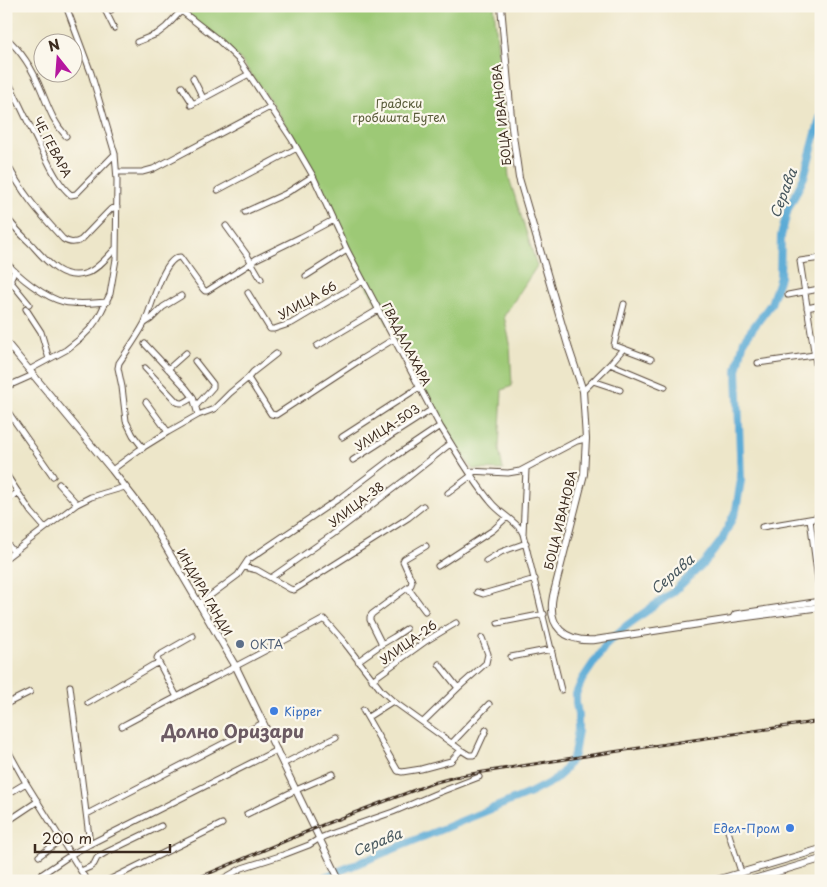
<svg xmlns="http://www.w3.org/2000/svg" width="827" height="887" viewBox="0 0 827 887" font-family="'Playpen Sans',sans-serif">
<rect width="100%" height="100%" fill="#fbf7ec"/>
<filter id="ink" filterUnits="userSpaceOnUse"><feTurbulence type="fractalNoise" baseFrequency=".02" numOctaves="2"/><feDisplacementMap in="SourceGraphic" scale="10" xChannelSelector="R" yChannelSelector="G"/><feConvolveMatrix kernelMatrix="1 2 1 2 8 2 1 2 1" color-interpolation-filters="sRGB"/></filter>
<filter id="wash" filterUnits="userSpaceOnUse"><feTurbulence type="fractalNoise" baseFrequency=".0096" numOctaves="4" result="noise"/><feDisplacementMap in="SourceGraphic" scale="20" xChannelSelector="R" yChannelSelector="G"/><feGaussianBlur stdDeviation="1.12" result="paint"/><feColorMatrix in="noise" values="0 0 0 0 0 0 0 0 0 0 0 0 0 0 0 0 0 1.4 0 .05"/><feComposite in="paint" operator="in"/></filter>
<g filter="url(#wash)">
<rect width="100%" height="100%" fill="#ede6c9"/>
<!-- green -->
<path fill="#9dc976" stroke="#6c7a4a" d="M177 6H494L509 178 537 266 504 316 510 343 512 386 502 390 499 449 503 470 472 469 446 430 364 281 309 162 271 102 241 60Z"/>
<g fill="none" stroke-linecap="round" stroke-linejoin="round">
<!-- river -->
<path stroke="#5cabd6" stroke-width="8" d="M315 881 530 793 553 781 563 772 574 755 578 730V715L576 703V694L582 680 607 643 626 626 673 592 705 562 722 540 736 510 741 480 737 370 744 340 771 304 780 277 781 236 788 209 804 177 821 115"/>
</g>
</g>
<g filter="url(#ink)">
<g fill="none" stroke-linecap="round" stroke-linejoin="round">
<defs>
<path id="minor" d="M103 6 114 28
M110 6 111 10
M175 6 216 38 240 61 291 138 313 176 347 250 440 426C456 451 471 478 490 501 499 513 513 519 521 530L523 534 561 690
M6 38C24 53 34 72 42 92 49 109 54 123 66 136
M137 42 157 34 166 27 181 11
M6 78 11 87C23 111 34 136 47 160 53 172 60 186 71 195L76 194 115 154
M193 78 203 98
M182 87 193 104
M191 105 249 74
M6 161C20 191 40 214 63 239 69 243 74 244 81 240L107 213 111 209 117 207
M117 172H142L153 169 270 107
M218 190 297 148
M245 212 285 194 313 176
M6 216C13 227 23 236 32 245 46 261 63 282 87 273 98 269 108 256 116 248
M226 226 247 255 261 279
M821 258 800 261 821 396
M6 262C18 276 45 298 64 302 78 305 93 303 107 302
M14 272 11 278V282L29 304
M306 276 347 250
M248 293 270 329H274L292 323 363 281
M788 295 819 289
M624 304 614 345 651 359
M807 308 821 305
M26 309 41 332 49 359
M145 323 151 319 163 307 181 296
M145 344 186 388 193 397 198 415
M317 346 378 310
M195 361 213 384V387L196 406
M758 363 821 354
M610 364 665 387
M145 368 177 402C183 405 187 401 193 397
M168 369 186 353
M29 370 66 350 80 339 90 329 98 318 110 294 116 259 117 180 115 154 91 73 66 6
M248 378 271 414 276 415 363 358 394 339
M593 381 620 390
M6 387 33 375
M583 391 610 364 623 349
M146 402 168 432
M6 409 53 476
M342 437 418 388
M143 448 133 435 126 421 122 387 118 368 119 363C127 351 137 337 144 324 151 310 163 257 180 257L203 289 205 291H207L248 265 256 259 301 237 333 220
M353 460 431 410
M112 470 139 450 168 432 198 415 214 409 230 393 248 378 253 372 276 354
M469 471 508 473 520 471 577 441 586 439
M6 474 31 512 45 528
M59 484 77 504
M448 493 472 475
M6 501 18 492
M810 519 821 603
M762 527 821 517
M523 534 526 469
M6 543 14 552
M6 558 77 504 91 497 125 487
M486 561 501 552 526 543
M438 566 493 530 507 517
M244 567 257 570 290 589 294 590 408 518 423 506
M272 577 332 535 406 479 450 444
M408 588 425 611
M477 592 483 594 535 579
M199 604 238 575 248 560 341 497 391 459 440 426
M732 619 735 614 821 601
M498 623 544 614
M382 644 370 620V617L372 614 411 585 412 581 403 561 404 559 426 546
M511 657 552 649
M358 661 382 644 394 637 406 629
M159 663 177 697
M439 664 458 688
M372 680 426 641 456 623
M70 686 90 844
M88 703 153 665 159 663 157 658 158 656 193 636
M6 704 30 692
M363 710 398 771 402 772 421 769 451 761 461 750
M368 717 393 701
M423 722 458 688 486 663 488 654 482 638
M122 726C189 690 257 656 324 619L344 642 381 690 393 701 461 750 469 755H473L475 754 486 730
M452 743 489 704
M6 747 26 783 87 881
M283 764 336 737
M6 795 26 783
M87 814 263 723
M247 814 296 790 333 774
M8 821 38 801
M728 831 741 872
M39 856 62 839
M81 871 90 867 94 864 97 858 105 853 161 826
M32 881 72 854 90 844 277 750
M107 881 222 824
M219 881 242 868 283 855 309 845 320 838 335 832 393 812 435 794 479 777"/>
<path id="tertiary" d="M501 6 512 128 519 178 569 349 583 391 586 439 584 474 553 596C547 627 565 642 595 640L732 619 821 607
M6 342 112 470C125 487 138 502 150 520L236 667 340 881
M713 881 821 849
M747 881 821 859"/>
</defs>
<!-- minor casing -->
<use href="#minor" stroke="#564638" stroke-width="7"/>
<!-- tertiary casing -->
<use href="#tertiary" stroke="#564638" stroke-width="8"/>
<!-- minor -->
<use href="#minor" stroke="#fff" stroke-width="5"/>
<!-- tertiary -->
<use href="#tertiary" stroke="#fff" stroke-width="6"/>
<defs>
<path id="rail" d="M191 881 325 824 433 783 455 777 477 773 579 757 821 721"/>
</defs>
<!-- rail casing -->
<use href="#rail" stroke="#3b2a1e" stroke-width="3"/>
<!-- rail -->
<use href="#rail" stroke="#fbf7ec" stroke-width="1" stroke-dasharray="4" stroke-linecap="butt"/>
</g>
</g>
<!-- markers -->
<circle fill="#5c6f8a" stroke="#fbf7ec" stroke-width="2" cx="240" cy="644" r="5"/>
<g fill="#3f7fe0" stroke="#fbf7ec" stroke-width="2">
<circle cx="274" cy="711" r="5"/>
<circle cx="790" cy="828" r="5"/>
</g>
<g text-anchor="middle" dominant-baseline="central" stroke-width="4.5" stroke-linejoin="round" paint-order="stroke">
<!-- park labels -->
<g font-size="12" fill="#585a38" stroke="#fbf7ec">
<text x="399" y="103">Градски<tspan x="399" dy="14">гробишта Бутел</tspan></text>
</g>
<!-- street labels -->
<g font-size="12" fill="#3b2a1e" stroke="#fbf7ec">
<text transform="translate(501 115) rotate(-96)">БОЦА ИВАНОВА</text>
<text transform="translate(53 147) rotate(62)">ЧЕ ГЕВАРА</text>
<text transform="translate(307 300) rotate(-29)">УЛИЦА 66</text>
<text transform="translate(407 344) rotate(63)">ГВАДАЛАХАРА</text>
<text transform="translate(387 427) rotate(-33)">УЛИЦА-503</text>
<text transform="translate(356 504) rotate(-37)">УЛИЦА-38</text>
<text transform="translate(560 520) rotate(-76)">БОЦА ИВАНОВА</text>
<text transform="translate(205 592) rotate(60)">ИНДИРА ГАНДИ</text>
<text transform="translate(408 642) rotate(-35)">УЛИЦА-26</text>
</g>
<!-- service labels -->
<g font-size="12" fill="#4e5e75" stroke="#fbf7ec" text-anchor="start">
<text x="250" y="644">ОКТА</text>
</g>
<!-- shop labels -->
<g font-size="12" fill="#366cbe" stroke="#fbf7ec" text-anchor="start">
<text x="284" y="711">Kipper</text>
<text x="780" y="828" text-anchor="end">Едел-Пром</text>
</g>
<!-- water labels -->
<g font-size="14" font-style="italic" fill="#47575e" stroke="#fbf7ec">
<text transform="translate(783 193) rotate(-69)">Серава</text>
<text transform="translate(672 574) rotate(-41)">Серава</text>
<text transform="translate(377 842) rotate(-22)">Серава</text>
</g>
<!-- district labels -->
<g font-size="18" font-weight="bold" fill="#6c5b63" stroke="#fbf7ec">
<text x="233" y="730">Долно Оризари</text>
</g>
</g>
<!-- margin -->
<rect width="827" height="887" fill="none" stroke="#fbf7ec" stroke-width="25"/>
<!-- north arrow -->
<g transform="translate(58 58) rotate(343)"><circle r="24" fill="#fbf7ec" stroke="#aea59a"/>
<path d="M0-4L9 19L0 12L-9 19Z" fill="#b5179e"/>
<text y="-8" font-size="14" font-weight="bold" text-anchor="middle" fill="#3b2a1e">N</text>
</g>
<!-- scale -->
<path d="M35 844v8h135v-8" fill="none" stroke="#3b2a1e" stroke-width="2.5"/>
<text x="42" y="844" font-size="15" fill="#3b2a1e" stroke="#fbf7ec" stroke-width="4" paint-order="stroke">200 m</text>
</svg>
